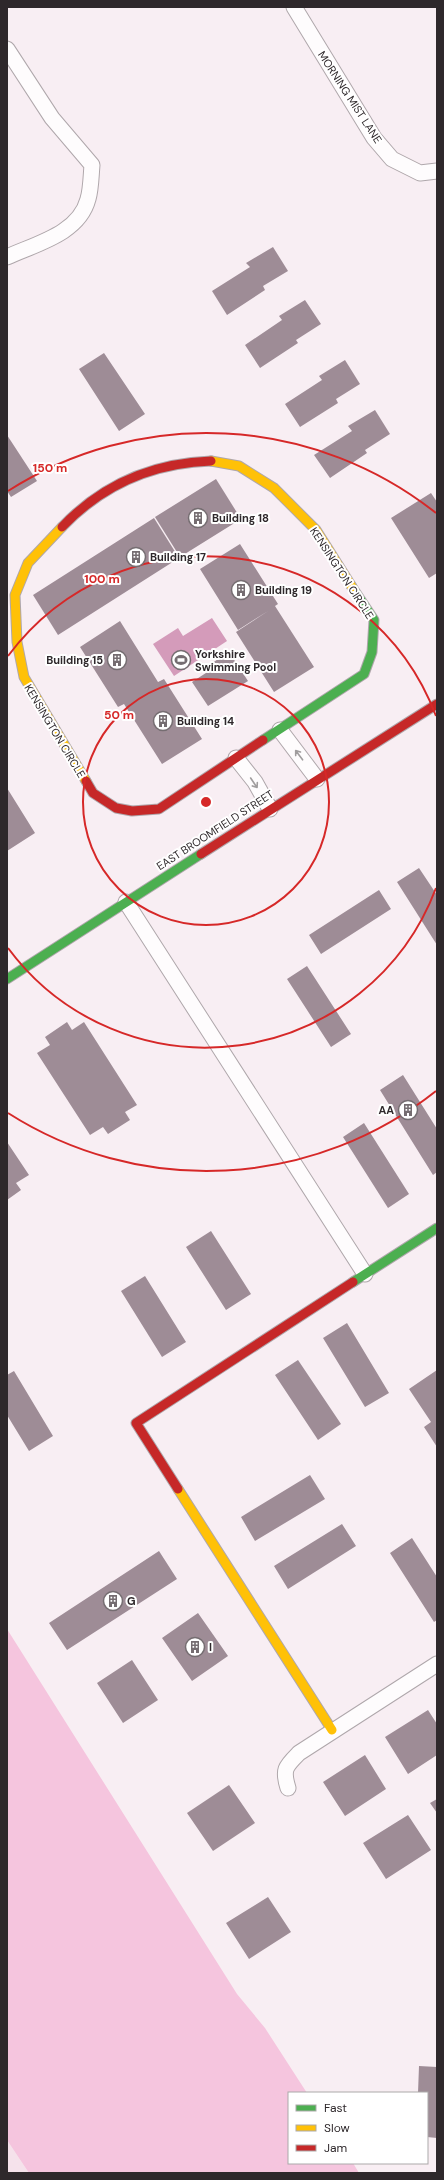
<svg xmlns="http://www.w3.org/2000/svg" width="444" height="2180" viewBox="0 0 444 2180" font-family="'DM Sans',sans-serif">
<rect width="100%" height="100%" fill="#f8eef3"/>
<!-- built -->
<path fill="#f5e2eb" d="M7 2140 29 2173H7Z"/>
<!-- green -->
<path fill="#f5c5de" d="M7 1629 237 1994 265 2028 307 2093H289V2163H353L359 2173H29L7 2140Z"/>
<!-- water -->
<path fill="#d49bba" d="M212 618 227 641 174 676 153 644 178 628 183 636Z"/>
<!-- building -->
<path fill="#9e8c96" d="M273 247 288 271 263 286 265 290 227 315 212 291 250 267 246 263Z
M305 300 321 324 296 340 298 343 260 368 245 345 282 320 279 316Z
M104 353 145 414 119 431 79 369Z
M345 360 360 384 336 399 338 403 300 427 285 404 322 380 319 376Z
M375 410 390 434 365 450 367 453 330 478 314 455 352 431 348 426Z
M7 435 37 481 11 497 7 491Z
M216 479 241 519 180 557 155 517Z
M431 493 437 502V573L429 578 391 518Z
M154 518 179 558 58 635 33 595Z
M240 544 278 604 275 606 314 667 274 692 236 632 268 611 238 630 200 569Z
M120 621 158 682 164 679 202 739 162 764 124 704 118 707 80 647Z
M229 652 248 681 208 706 192 682 209 671 206 667Z
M7 788 35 833 7 851Z
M419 868 437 895V945L397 882Z
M379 890 391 909 321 954 309 935Z
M307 966 351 1034 331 1047 287 979Z
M67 1022 72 1030 84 1022 137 1105 125 1112 130 1120 108 1134 103 1127 90 1135 37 1053 50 1045 45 1037Z
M403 1075 437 1129V1172L433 1175 380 1090Z
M364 1123 409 1194 388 1208 343 1137Z
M7 1142 29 1175 16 1183 21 1190 7 1200Z
M211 1231 251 1294 226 1310 186 1247Z
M145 1276 186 1342 162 1357 121 1291Z
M347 1323 389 1393 365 1407 323 1338Z
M298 1360 341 1424 318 1440 275 1375Z
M437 1370V1447L424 1427 431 1422 409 1389Z
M14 1371 53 1436 29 1451 7 1415V1375Z
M310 1475 325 1499 255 1541 241 1517Z
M342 1524 356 1546 288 1589 274 1566Z
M412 1538 437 1577V1620L434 1622 390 1553Z
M159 1551 177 1579 67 1650 49 1623Z
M198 1613 228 1656 192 1681 162 1638Z
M132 1660 158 1700 123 1723 97 1683Z
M428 1710 437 1724V1755L408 1774 385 1737Z
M365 1755 386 1789 345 1816 323 1782Z
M229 1785 255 1823 213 1851 187 1813Z
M437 1799V1813L430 1803Z
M408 1815 431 1850 386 1879 363 1843Z
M268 1897 291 1932 249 1959 226 1923Z
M419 2066 437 2067V2138L427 2137V2093H418Z"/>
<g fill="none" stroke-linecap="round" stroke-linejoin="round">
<defs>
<path id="street" d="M294 7 374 138 392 159 420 173 437 171
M7 49 52 118 92 165C91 176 91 189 88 199 79 234 35 244 7 257
M280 730 317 779
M236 758 255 782 270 809
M126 902 365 1274
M288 1788C282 1769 286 1766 299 1753L437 1664"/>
<path id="fast" d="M263 740 364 674 372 652 374 620 352 587
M7 979 201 854
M353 1282 437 1228"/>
<path id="slow" d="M211 461 239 466 274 488 316 530 352 587
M62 527 28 563 15 595 17 642 24 677 86 781
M178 1489 332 1730"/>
<path id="jam" d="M62 527C103 484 152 463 211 461
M86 781 93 793 116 808 132 811 159 809 263 740
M201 854 437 704
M178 1489 136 1423 353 1282"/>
</defs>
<!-- street casing -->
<use href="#street" stroke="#afa7ab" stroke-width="17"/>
<!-- fast casing -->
<use href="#fast" stroke="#afa7ab" stroke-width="11"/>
<!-- slow casing -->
<use href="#slow" stroke="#afa7ab" stroke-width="11"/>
<!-- jam casing -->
<use href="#jam" stroke="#afa7ab" stroke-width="11"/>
<!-- street -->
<use href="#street" stroke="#fefcfd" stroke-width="15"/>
<!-- fast -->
<use href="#fast" stroke="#4caf50" stroke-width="9"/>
<!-- slow -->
<use href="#slow" stroke="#ffc107" stroke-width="9"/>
<!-- jam -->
<use href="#jam" stroke="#c62828" stroke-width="9"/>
</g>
<!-- one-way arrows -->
<defs><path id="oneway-shaft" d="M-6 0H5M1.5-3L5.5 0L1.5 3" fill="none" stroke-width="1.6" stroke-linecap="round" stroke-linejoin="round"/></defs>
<g stroke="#a09d9e">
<use href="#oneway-shaft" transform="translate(299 755) rotate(-127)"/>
<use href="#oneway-shaft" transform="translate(254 783) rotate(56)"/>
</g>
<!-- distance rings -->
<g fill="none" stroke="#d62828" stroke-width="2">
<circle cx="206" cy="802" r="123"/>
<path d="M436 888A246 246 0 0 1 8 948M8 656A246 246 0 0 1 436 716"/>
<path d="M436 1091A369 369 0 0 1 8 1113M8 491A369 369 0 0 1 436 513"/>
</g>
<!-- icons -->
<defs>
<symbol id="building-ring" viewBox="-11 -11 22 22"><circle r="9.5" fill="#fff" stroke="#756d71" stroke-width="1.5"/><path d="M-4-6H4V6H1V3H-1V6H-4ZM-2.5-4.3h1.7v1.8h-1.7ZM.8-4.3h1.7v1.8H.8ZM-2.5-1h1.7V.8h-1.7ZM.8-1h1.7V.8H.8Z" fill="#756d71"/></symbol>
<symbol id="stadium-ring" viewBox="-11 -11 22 22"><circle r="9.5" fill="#fff" stroke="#756d71" stroke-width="1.5"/><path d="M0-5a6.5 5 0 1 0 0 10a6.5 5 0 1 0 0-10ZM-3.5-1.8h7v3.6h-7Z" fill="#756d71"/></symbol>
</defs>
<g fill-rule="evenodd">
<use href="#building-ring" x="187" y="507" width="22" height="22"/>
<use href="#building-ring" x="125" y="546" width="22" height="22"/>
<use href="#building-ring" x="230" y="579" width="22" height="22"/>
<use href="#building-ring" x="106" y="649" width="22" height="22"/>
<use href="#stadium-ring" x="170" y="649" width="22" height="22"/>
<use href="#building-ring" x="152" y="710" width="22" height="22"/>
<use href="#building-ring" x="397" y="1099" width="22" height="22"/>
<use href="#building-ring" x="102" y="1590" width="22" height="22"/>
<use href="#building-ring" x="184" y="1636" width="22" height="22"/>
</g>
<g text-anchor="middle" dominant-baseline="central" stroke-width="4" stroke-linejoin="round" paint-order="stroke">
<!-- street labels -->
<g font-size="11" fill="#2e282b" stroke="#fff">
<text transform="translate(350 97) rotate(57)">MORNING MIST LANE</text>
<text transform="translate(342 573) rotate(57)">KENSINGTON CIRCLE</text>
<text transform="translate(55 731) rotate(59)">KENSINGTON CIRCLE</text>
<text transform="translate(215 830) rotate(-33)">EAST BROOMFIELD STREET</text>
</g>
<!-- poi labels -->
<g font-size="11" font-weight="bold" fill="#2e282b" stroke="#fff" text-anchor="start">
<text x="212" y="518">Building 18</text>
<text x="150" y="557">Building 17</text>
<text x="255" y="590">Building 19</text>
<text x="195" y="654">Yorkshire<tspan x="195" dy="13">Swimming Pool</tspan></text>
<text x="103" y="660" text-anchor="end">Building 15</text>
<text x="177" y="721">Building 14</text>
<text x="394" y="1110" text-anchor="end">AA</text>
<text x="127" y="1601">G</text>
<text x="209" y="1647">I</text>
</g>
</g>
<circle cx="206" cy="802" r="6" fill="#d62828" stroke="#fff" stroke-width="2"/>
<g font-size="12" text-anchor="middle" font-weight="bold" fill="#d62828" stroke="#fff" stroke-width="4" stroke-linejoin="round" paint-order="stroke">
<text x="50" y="472">150 m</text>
<text x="102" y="583">100 m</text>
<text x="119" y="719">50 m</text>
</g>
<!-- border -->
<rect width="444" height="2180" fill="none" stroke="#2e282b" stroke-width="16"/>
<!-- legend -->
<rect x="288" y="2092" width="140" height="72" fill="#ffffff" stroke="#aba9aa"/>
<rect x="296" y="2105" width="20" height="6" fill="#4caf50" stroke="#aba9aa"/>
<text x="324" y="2112" font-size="12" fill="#2e282b">Fast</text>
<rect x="296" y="2125" width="20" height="6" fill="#ffc107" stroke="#aba9aa"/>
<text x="324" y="2132" font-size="12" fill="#2e282b">Slow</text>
<rect x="296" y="2145" width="20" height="6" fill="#c62828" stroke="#aba9aa"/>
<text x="324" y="2152" font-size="12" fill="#2e282b">Jam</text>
</svg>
